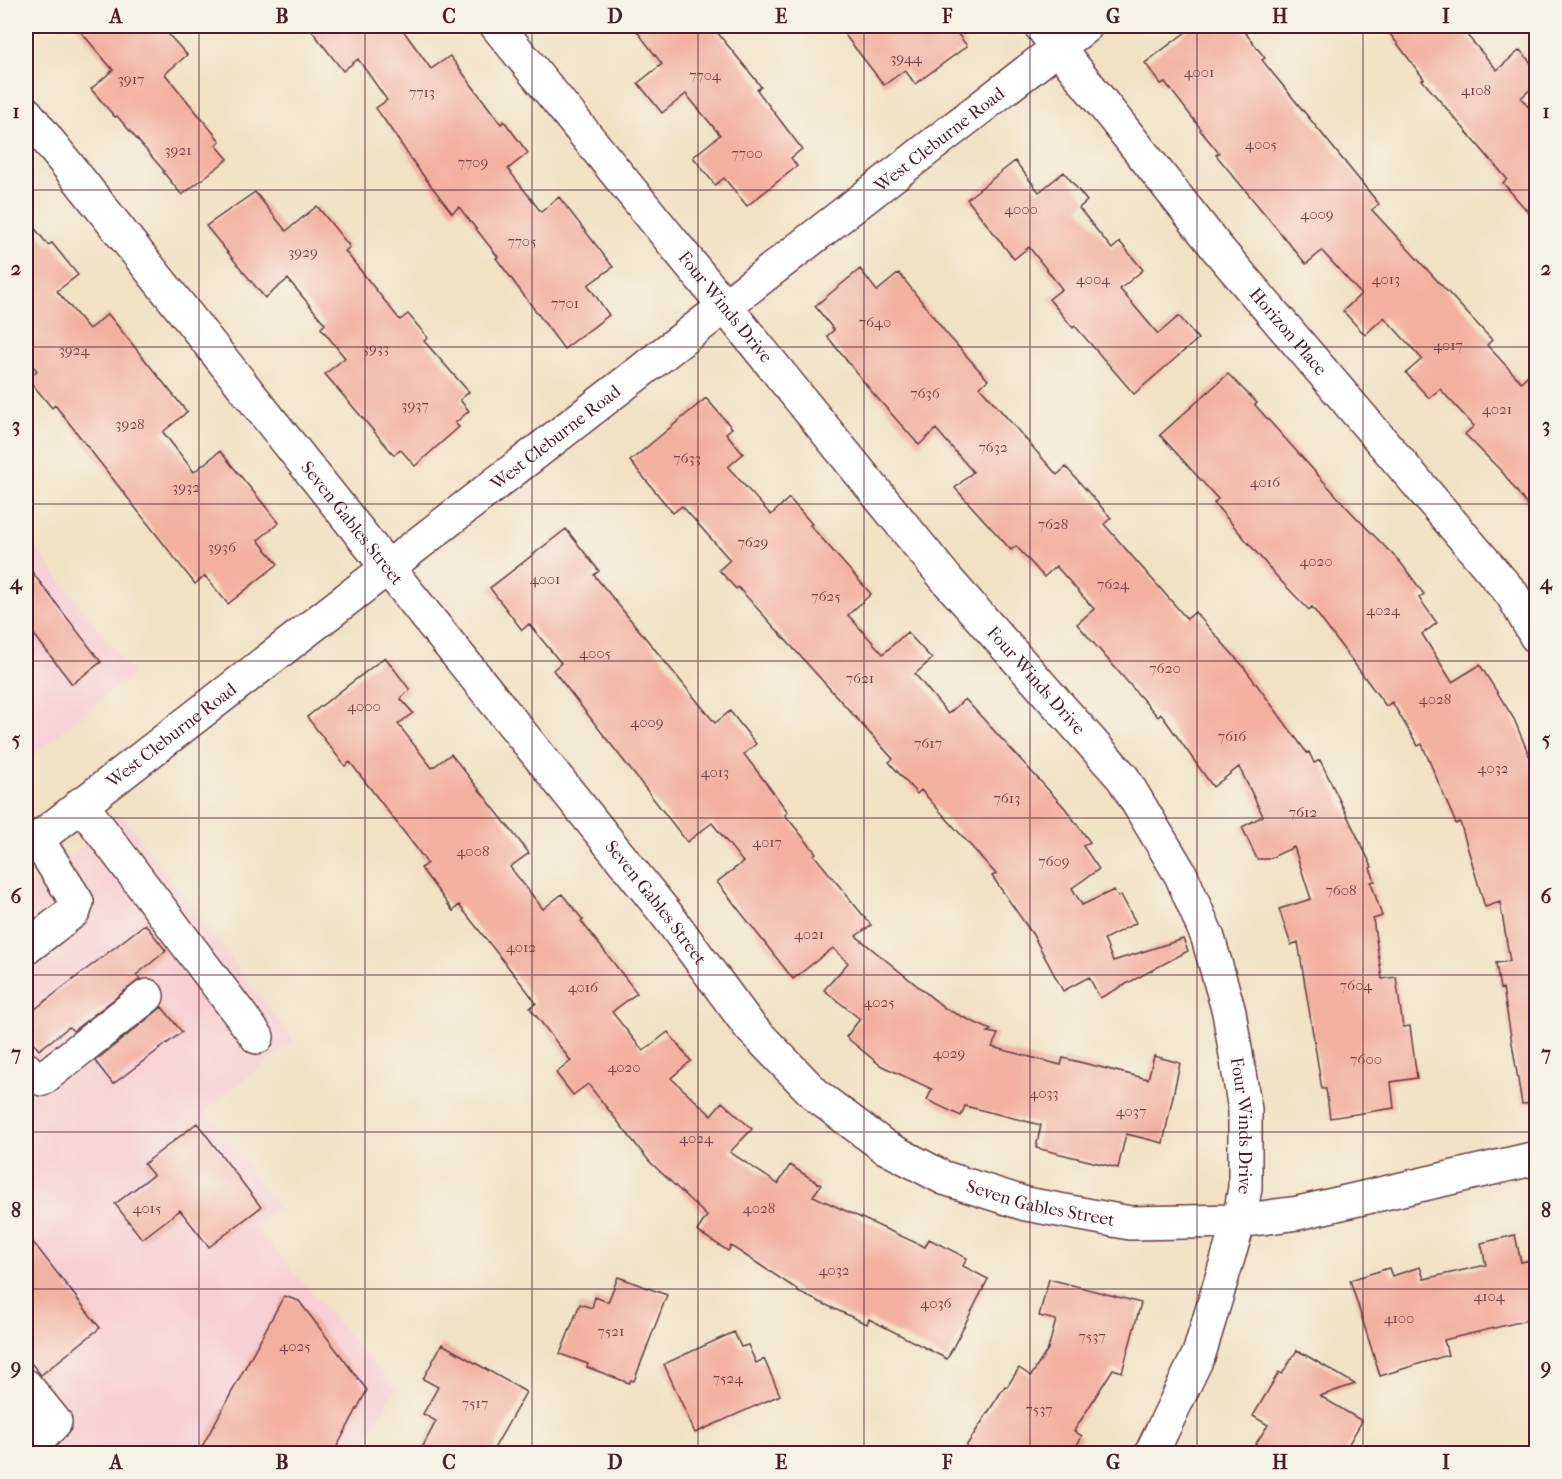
<svg xmlns="http://www.w3.org/2000/svg" width="1562" height="1479" viewBox="0 0 1562 1479" font-family="'IM FELL French Canon',serif">
<rect width="100%" height="100%" fill="#f7f3e8"/>
<filter id="ink" filterUnits="userSpaceOnUse"><feTurbulence type="fractalNoise" baseFrequency=".0167" numOctaves="2"/><feDisplacementMap in="SourceGraphic" scale="12" xChannelSelector="R" yChannelSelector="G"/><feConvolveMatrix kernelMatrix="1 2 1 2 8 2 1 2 1" color-interpolation-filters="sRGB"/></filter>
<filter id="wash" filterUnits="userSpaceOnUse"><feTurbulence type="fractalNoise" baseFrequency=".008" numOctaves="4" result="noise"/><feDisplacementMap in="SourceGraphic" scale="24" xChannelSelector="R" yChannelSelector="G"/><feGaussianBlur stdDeviation="1.35" result="paint"/><feColorMatrix in="noise" values="0 0 0 0 0 0 0 0 0 0 0 0 0 0 0 0 0 1.4 0 .05"/><feComposite in="paint" operator="in"/></filter>
<g filter="url(#wash)">
<rect width="100%" height="100%" fill="#f2e1c5"/>
<!-- built -->
<path fill="#f7cfd4" d="M26 536 133 674 26 761Z
M122 815 294 1041 205 1111 278 1208 253 1225 395 1389 358 1453 26 1454V890Z"/>
<g id="blocks">
<!-- building -->
<path fill="#f2b0a1" d="M76 26H161L187 55 165 74 220 141 216 145 228 159 182 195 163 172 164 171 117 116 115 117 91 89 113 70Z
M308 26H400L431 69 450 56 501 124 504 121 528 153 508 169 541 212 559 197 613 267 588 285 609 315 564 349 496 258 498 257 459 207 452 213 419 170 376 108 387 100 358 59 343 71Z
M633 26H712L756 80 761 87 757 90 802 149 791 158 797 166 747 206 724 178 715 185 693 157 720 135 686 94 662 113 638 83 662 64Z
M838 26H952L967 46 915 84 905 70 884 85Z
M1194 26H1240L1265 58 1262 60 1379 204 1372 210 1492 340 1487 345 1521 382 1536 367V517L1503 473 1465 434 1474 426 1440 389 1429 398 1406 373 1422 359 1384 317 1365 335 1343 311 1361 294 1322 251 1306 264 1216 155 1219 153 1200 130 1201 129 1165 82 1161 84 1145 63Z
M1384 26H1459L1497 70 1520 50 1536 69V84L1521 98 1536 116V221L1503 183 1507 179 1422 80 1424 79Z
M1015 161 1039 192 1064 172 1087 201 1079 208 1112 249 1120 242 1143 270 1120 289 1158 334 1179 316 1198 339 1134 394 1075 326 1073 328 1049 299 1062 289 1029 247 1014 259 967 199Z
M255 192 286 231 317 206 350 247 345 251 400 320 408 314 428 338 424 341 469 392 460 400 469 411 455 423 459 427 415 466 400 449 394 455 325 374 345 358 321 328 325 324 288 279 265 298 206 226Z
M26 217 48 245 52 243 78 275 57 291 89 329 108 314 187 412 163 432 194 472 220 451 279 523 258 540 278 564 228 604 205 576 195 584 55 405 52 408 28 379 37 371 26 357Z
M860 269 877 291 899 273 947 334 988 380 980 387 1057 475 1066 467 1111 518 1104 524 1187 619 1195 612 1243 666 1307 753 1309 752 1314 763 1320 760 1372 867 1370 868 1375 881 1371 882 1382 916 1373 919 1382 979 1396 977 1403 1027 1410 1026 1417 1078 1391 1082 1394 1108 1330 1118 1326 1089H1322L1298 942 1291 945 1279 909 1311 899 1294 847 1268 859H1257L1242 827 1263 816 1239 767 1213 787 1161 714 1158 717 1077 624 1094 609 1056 566 1044 577 1016 546 1011 550 955 488 973 472 936 429 919 445 872 392 827 336 834 330 815 306Z
M1228 374 1257 403 1255 405 1352 513 1401 563 1424 594 1419 598 1437 623 1422 634 1452 682 1480 665 1514 719 1536 772V1103L1522 1104 1503 988 1500 989 1496 963 1510 961 1500 902 1485 907 1460 822 1456 824 1422 744 1418 746 1392 702 1386 706 1312 607 1309 610 1279 579 1214 503 1218 499 1160 435Z
M706 398 732 428 726 433 743 454 728 467 771 515 789 498 812 524 810 525 871 594 848 615 883 654 907 632 932 659 915 674 948 714 965 699 1065 808 1090 842 1083 846 1099 869 1072 888 1082 905 1114 890 1118 897 1121 895 1136 923 1104 939 1113 961 1183 939 1188 951 1100 998 1089 977 1063 991 1033 935 992 876 996 874 921 790 917 794 889 762 893 759 738 587 736 589 719 570 730 560 682 506 673 513 630 461Z
M566 529 599 571 594 575 715 723 730 711 756 744 744 754 788 812 785 815 816 853 814 855 871 925 856 936 946 1009 991 1030 988 1032 998 1034 992 1047 1061 1065 1063 1058 1148 1079 1154 1056 1180 1063 1163 1143 1126 1134 1118 1168 1036 1148 1041 1125 965 1106 961 1116 927 1100 932 1089 880 1065 846 1037 860 1019 824 990 848 963 833 948 793 979 717 882 743 862 712 823 687 842 553 670 561 663 529 624 522 630 490 588Z
M26 564 101 662 72 684 26 624Z
M385 657 410 690 400 698 413 713 398 724 432 768 451 754 529 853 510 867 543 909 562 894 583 920 581 921 637 993 612 1012 643 1051 668 1032 691 1061 671 1078 711 1115 722 1102 752 1129 730 1152 778 1184 790 1165 821 1185 813 1196 925 1247 929 1239 967 1258 963 1266 988 1279 947 1359 869 1319 867 1324 798 1292V1290L731 1246 728 1251 697 1231 707 1216 649 1161 588 1084 573 1095 556 1073 571 1061 530 1008 536 1003 528 992 459 905 453 911 421 868 427 863 417 849 350 762 345 766 307 717Z
M145 924 166 951 136 975 140 979 73 1031 69 1027 39 1050 26 1033V1016Z
M162 1007 182 1032 113 1084 95 1061Z
M197 1123 261 1207 209 1247 180 1210 142 1239 115 1204 153 1175 144 1164Z
M26 1233 100 1328 41 1375 26 1357Z
M1515 1235 1521 1262 1536 1259V1318L1444 1340 1448 1355 1380 1376 1350 1280 1389 1268 1392 1276 1420 1267 1424 1279 1486 1265 1481 1243Z
M618 1277 667 1295 634 1381 631 1380 629 1383 587 1367 588 1364 560 1354 580 1304 592 1308 595 1297 608 1302Z
M1049 1279 1141 1303 1122 1372 1113 1369 1074 1431 1082 1436 1072 1454H961L1005 1386 1007 1387 1019 1368 1031 1376 1048 1349 1056 1320 1039 1316Z
M284 1296 299 1301 367 1390 333 1454H198Z
M734 1332 741 1347 748 1345 756 1363 764 1359 780 1395 695 1433 664 1364Z
M442 1344 526 1392 491 1454H419L436 1421 423 1414 438 1387 423 1379Z
M1297 1350 1355 1384 1320 1396 1362 1421 1343 1454H1249L1268 1425 1253 1416 1279 1372 1282 1374Z"/>
</g>
</g>
<g filter="url(#ink)">
<use href="#blocks" fill-opacity="0" stroke="#633c42" stroke-width="1.5"/>
<g fill="none" stroke-linecap="round" stroke-linejoin="round">
<defs>
<g id="minor">
<path id="s1" d="M497 26 948 581 1123 778 1181 875 1208 938 1229 1012 1245 1110V1188L1239 1221 1199 1354 1151 1454"/>
<path id="s2" d="M1041 26 1217 248 1512 594 1536 636"/>
<path id="s3" d="M26 113 387 567 667 915 750 1027 818 1097 885 1147 944 1178 1026 1204 1130 1223 1239 1221 1298 1213 1536 1158"/>
<path d="M81 804 257 1037"/>
<path id="s4" d="M26 848 1086 26"/>
<path d="M26 948 74 911 77 902 37 839"/>
<path d="M26 1069 30 1074 42 1079 147 996"/>
<path d="M26 1386 55 1422 26 1453"/>
</g>
</defs>
<!-- minor casing -->
<use href="#minor" stroke="#633c42" stroke-width="36"/>
<!-- minor -->
<use href="#minor" stroke="#fff" stroke-width="33"/>
</g>
</g>
<!-- grid -->
<path fill="none" stroke="#4a1f2b" stroke-width="1.5" stroke-opacity="0.55" d="M199 26V1454M365 26V1454M532 26V1454M698 26V1454M864 26V1454M1030 26V1454M1197 26V1454M1363 26V1454M26 190H1536M26 347H1536M26 504H1536M26 661H1536M26 818H1536M26 975H1536M26 1132H1536M26 1289H1536"/>
<g text-anchor="middle" dominant-baseline="central" stroke-width="5" stroke-linejoin="round" paint-order="stroke">
<!-- number labels -->
<g font-size="15" fill="#744348">
<text x="906" y="58">3944</text>
<text x="1199" y="72">4001</text>
<text x="705" y="75">7704</text>
<text x="131" y="79">3917</text>
<text x="1476" y="90">4108</text>
<text x="422" y="92">7713</text>
<text x="1261" y="144">4005</text>
<text x="178" y="150">3921</text>
<text x="747" y="153">7700</text>
<text x="473" y="162">7709</text>
<text x="1021" y="209">4000</text>
<text x="1317" y="214">4009</text>
<text x="522" y="241">7705</text>
<text x="303" y="252">3929</text>
<text x="1093" y="279">4004</text>
<text x="1386" y="279">4013</text>
<text x="565" y="303">7701</text>
<text x="875" y="322">7640</text>
<text x="1448" y="345">4017</text>
<text x="376" y="348">3933</text>
<text x="74" y="350">3924</text>
<text x="925" y="393">7636</text>
<text x="415" y="405">3937</text>
<text x="1497" y="409">4021</text>
<text x="130" y="424">3928</text>
<text x="993" y="447">7632</text>
<text x="687" y="458">7633</text>
<text x="1265" y="482">4016</text>
<text x="186" y="487">3932</text>
<text x="1053" y="524">7628</text>
<text x="753" y="542">7629</text>
<text x="222" y="547">3936</text>
<text x="1316" y="561">4020</text>
<text x="545" y="579">4001</text>
<text x="1113" y="584">7624</text>
<text x="826" y="596">7625</text>
<text x="1383" y="610">4024</text>
<text x="595" y="653">4005</text>
<text x="1165" y="668">7620</text>
<text x="860" y="678">7621</text>
<text x="1435" y="699">4028</text>
<text x="364" y="706">4000</text>
<text x="647" y="722">4009</text>
<text x="1232" y="736">7616</text>
<text x="928" y="743">7617</text>
<text x="1493" y="768">4032</text>
<text x="715" y="772">4013</text>
<text x="1007" y="798">7613</text>
<text x="1303" y="812">7612</text>
<text x="767" y="842">4017</text>
<text x="473" y="851">4008</text>
<text x="1054" y="861">7609</text>
<text x="1341" y="890">7608</text>
<text x="809" y="934">4021</text>
<text x="521" y="947">4012</text>
<text x="1356" y="985">7604</text>
<text x="583" y="987">4016</text>
<text x="879" y="1002">4025</text>
<text x="949" y="1053">4029</text>
<text x="1366" y="1059">7600</text>
<text x="624" y="1067">4020</text>
<text x="1044" y="1093">4033</text>
<text x="1131" y="1111">4037</text>
<text x="696" y="1138">4024</text>
<text x="147" y="1208">4015</text>
<text x="759" y="1208">4028</text>
<text x="834" y="1270">4032</text>
<text x="1489" y="1296">4104</text>
<text x="936" y="1303">4036</text>
<text x="1399" y="1318">4100</text>
<text x="611" y="1331">7521</text>
<text x="1092" y="1336">7537</text>
<text x="295" y="1346">4025</text>
<text x="728" y="1378">7524</text>
<text x="475" y="1403">7517</text>
<text x="1039" y="1409">7537</text>
</g>
<!-- street labels -->
<g font-size="18" fill="#4a1f2b" stroke="#f7f3e8">
<text stroke="none"><textPath href="#s4" startOffset="1156">West Cleburne Road</textPath></text>
<text stroke="none"><textPath href="#s1" startOffset="362">Four Winds Drive</textPath></text>
<text stroke="none"><textPath href="#s2" startOffset="393">Horizon Place</textPath></text>
<text stroke="none"><textPath href="#s4" startOffset="670">West Cleburne Road</textPath></text>
<text stroke="none"><textPath href="#s3" startOffset="524">Seven Gables Street</textPath></text>
<text stroke="none"><textPath href="#s1" startOffset="848">Four Winds Drive</textPath></text>
<text stroke="none"><textPath href="#s4" startOffset="184">West Cleburne Road</textPath></text>
<text stroke="none"><textPath href="#s3" startOffset="1010">Seven Gables Street</textPath></text>
<text stroke="none"><textPath href="#s1" startOffset="1352">Four Winds Drive</textPath></text>
<text stroke="none"><textPath href="#s3" startOffset="1514">Seven Gables Street</textPath></text>
</g>
</g>
<!-- margin -->
<rect width="1562" height="1479" fill="none" stroke="#f7f3e8" stroke-width="66"/>
<rect x="33" y="33" width="1496" height="1413" fill="none" stroke="#4a1f2b" stroke-width="2"/>
<g font-size="20" text-anchor="middle" font-weight="bold" fill="#4a1f2b">
<text x="116" y="23">A</text>
<text x="282" y="23">B</text>
<text x="449" y="23">C</text>
<text x="615" y="23">D</text>
<text x="781" y="23">E</text>
<text x="947" y="23">F</text>
<text x="1113" y="23">G</text>
<text x="1280" y="23">H</text>
<text x="1446" y="23">I</text>
<text x="16" y="118">1</text>
<text x="1546" y="118">1</text>
<text x="16" y="275">2</text>
<text x="1546" y="275">2</text>
<text x="16" y="432">3</text>
<text x="1546" y="432">3</text>
<text x="16" y="589">4</text>
<text x="1546" y="589">4</text>
<text x="16" y="746">5</text>
<text x="1546" y="746">5</text>
<text x="16" y="903">6</text>
<text x="1546" y="903">6</text>
<text x="16" y="1060">7</text>
<text x="1546" y="1060">7</text>
<text x="16" y="1217">8</text>
<text x="1546" y="1217">8</text>
<text x="16" y="1374">9</text>
<text x="1546" y="1374">9</text>
<text x="116" y="1469">A</text>
<text x="282" y="1469">B</text>
<text x="449" y="1469">C</text>
<text x="615" y="1469">D</text>
<text x="781" y="1469">E</text>
<text x="947" y="1469">F</text>
<text x="1113" y="1469">G</text>
<text x="1280" y="1469">H</text>
<text x="1446" y="1469">I</text>
</g>
</svg>
